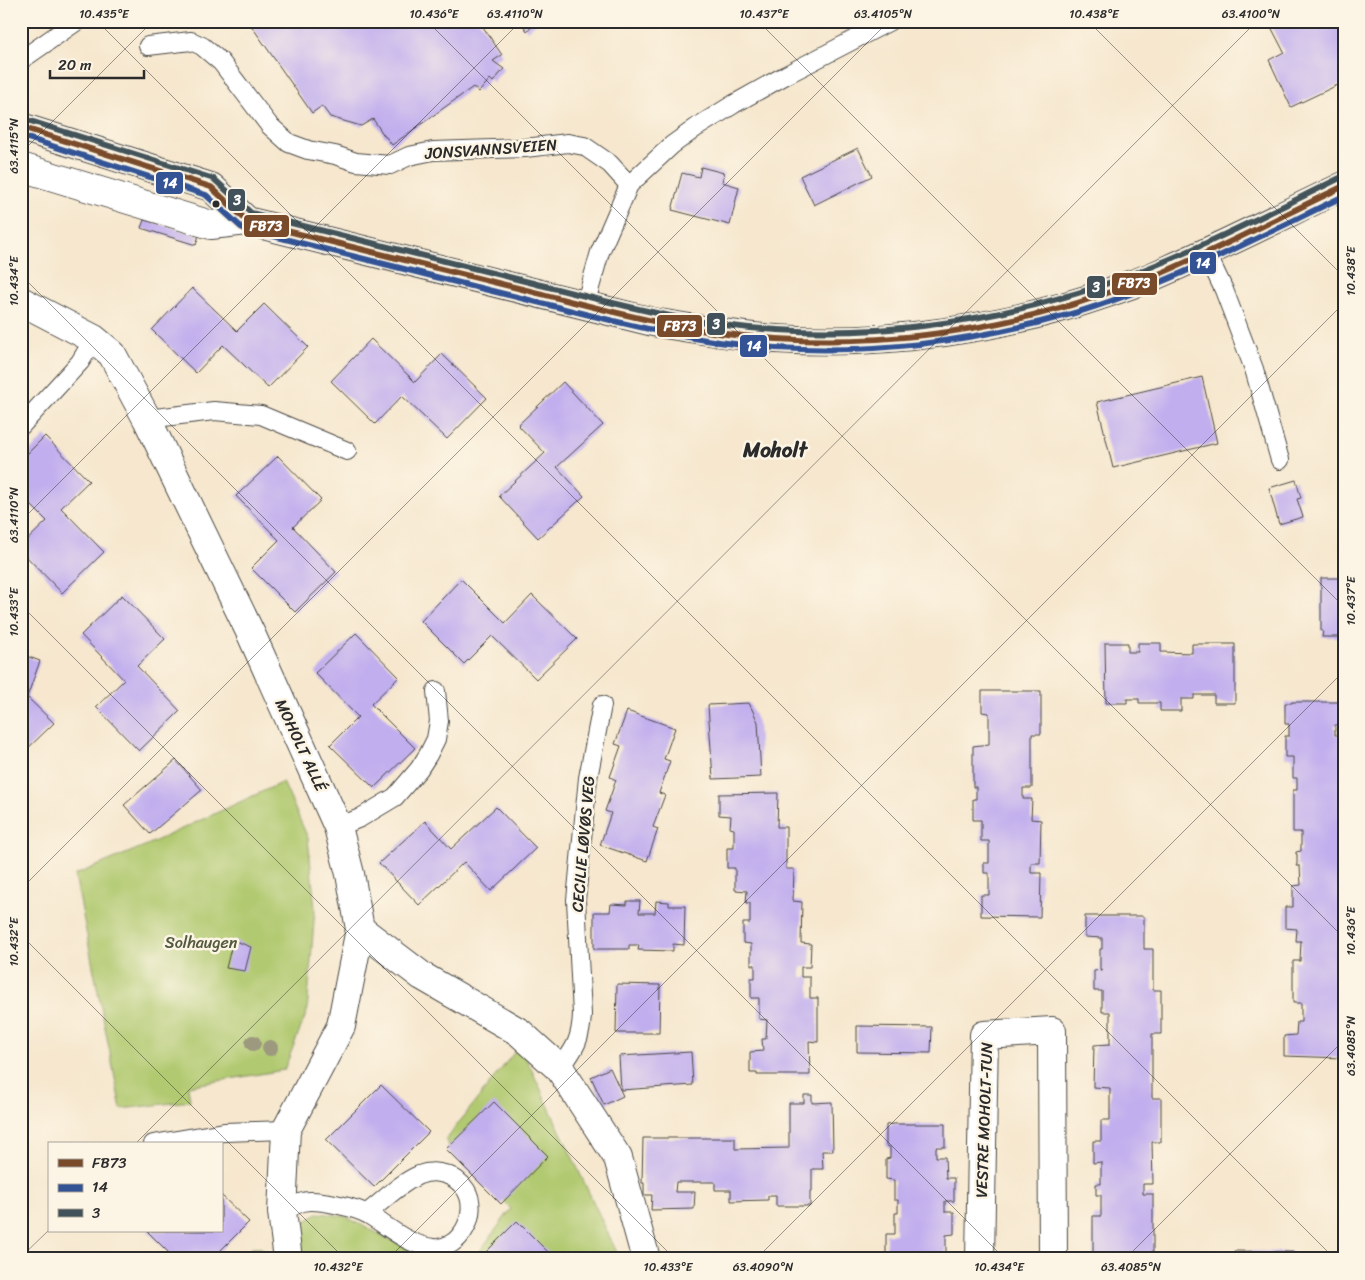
<svg xmlns="http://www.w3.org/2000/svg" width="1365" height="1280" viewBox="0 0 1365 1280" font-family="Sriracha,sans-serif">
<rect width="100%" height="100%" fill="#fcf5e5"/>
<filter id="ink" filterUnits="userSpaceOnUse"><feTurbulence type="fractalNoise" baseFrequency=".02" numOctaves="2"/><feDisplacementMap in="SourceGraphic" scale="10" xChannelSelector="R" yChannelSelector="G"/><feConvolveMatrix kernelMatrix="1 2 1 2 8 2 1 2 1" color-interpolation-filters="sRGB"/></filter>
<filter id="wash" filterUnits="userSpaceOnUse"><feTurbulence type="fractalNoise" baseFrequency=".0096" numOctaves="4" result="noise"/><feDisplacementMap in="SourceGraphic" scale="20" xChannelSelector="R" yChannelSelector="G"/><feGaussianBlur stdDeviation="1.12" result="paint"/><feColorMatrix in="noise" values="0 0 0 0 0 0 0 0 0 0 0 0 0 0 0 0 0 1.4 0 .05"/><feComposite in="paint" operator="in"/></filter>
<g filter="url(#wash)">
<rect width="100%" height="100%" fill="#f6e7ce"/>
<!-- green -->
<path fill="#b1c96f" stroke="#6e7a4d" d="M283 782 308 838 315 908 307 1012 284 1070 188 1086 190 1101 121 1109 75 875 147 845Z
M520 1045 620 1259H474L511 1209 449 1147 446 1139Z
M319 1213 344 1216 428 1259H296L297 1227Z
M252 1248H261L273 1256V1259H239Z"/>
<g id="blocks">
<!-- building -->
<path fill="#c1aeee" d="M248 21H479L502 55 493 61 504 69 493 82 490 79 479 92 473 87 392 145 386 137H385L373 119 361 126 330 117 322 106 312 113Z
M520 21H539L527 31Z
M1268 21H1344V82L1291 107 1269 60 1284 52Z
M858 148 872 176 814 205 800 176Z
M701 167 724 173 722 182 739 187 730 225 672 210 682 173 699 177Z
M144 220 199 235 196 245 141 228Z
M192 288 237 331 264 304 308 347 268 388 223 345 196 373 152 330Z
M371 339 415 382 442 354 487 398 447 439 402 396 375 424 331 381Z
M1202 377 1217 443 1113 468 1097 402Z
M563 382 603 425 557 467 584 496 538 538 499 496 545 453 518 425Z
M45 436 89 481 61 508 104 552 62 593 21 551V546L47 521 21 495V460Z
M278 456 321 500 293 527 336 572 295 612 251 568 279 540 236 496Z
M1296 480 1301 498 1297 499 1303 517 1279 524 1269 488Z
M1321 578H1344V637H1322L1323 631H1321Z
M461 579 505 623 532 595 577 639 536 679 492 636 464 664 421 621Z
M122 595 165 639 137 666 180 711 139 751 96 707 124 680 81 635Z
M356 633 399 677 371 704 415 748 374 788 330 745 358 717 315 673Z
M1105 643H1128V652H1138V643H1161V652L1192 653V644H1235V703H1214V695H1194V699H1181V711H1160V703H1139V699H1127V703H1106Z
M21 654 40 661 27 697 54 723 21 755Z
M982 691H1041V734H1032V788H1023V799H1032L1031 819 1041 820 1040 863H1031V873H1041L1040 917 981 916V895H989V873H984V863H989V841H981V820H973V799H976V787H973V746L989 744V713L982 712Z
M1292 702H1344V725H1335V735H1344V1058L1284 1056V1036L1296 1035 1297 1022H1301V1003H1293V961H1300L1301 941H1296L1297 929 1285 928V907H1293V886L1301 885 1300 866H1296L1297 864V854H1296V852L1301 851V832H1293V790H1297V778H1293V757H1285V736H1289V724H1285V703H1292Z
M749 703 758 722 761 777 713 779 708 705Z
M627 711 675 728 664 759 670 761 659 793 665 795 653 827 658 829 647 861 600 845 611 813 605 811 616 780 610 777 621 746 615 744Z
M176 760 202 790 150 834 124 805Z
M778 793 777 827H786V869H794L793 901 802 902 801 943 811 944 810 967H801V977H810V998H818V1042L809 1041 810 1075H757V1073H750V1052L763 1051 762 1039H766L767 1020 759 1019V998H751V978H755V965H751V944L743 943V923H750V903H746L747 891 735 890V868H727V848H734V829L730 828 731 816 719 815V794Z
M496 807 536 848 491 891 464 862 419 905 379 863 425 821 451 849Z
M627 901H640L639 913H655L656 901 669 902V906H685L684 945 673 944V951L638 950 639 945H629V949H594V912H610L611 904 627 905Z
M1085 916H1144V949H1153V990H1161V1034H1152V1098H1161V1142H1152L1153 1184H1143V1194H1153V1259L1093 1258V1216H1101V1195H1096V1184H1101V1162L1093 1163V1141H1101V1120H1110V1088L1093 1087 1094 1045 1110 1044V1012H1102V991H1094V971L1102 970 1100 969V949H1102V938L1085 937Z
M233 940 251 947 245 971 226 968Z
M617 984 660 985 659 1033H616Z
M857 1026 932 1027 931 1053 857 1052Z
M691 1052 693 1085 621 1090 619 1056Z
M610 1068 623 1096 604 1105 591 1077Z
M381 1085 429 1132 374 1187 326 1140Z
M804 1095H812V1103L832 1102 833 1151H822L823 1169H812V1191H810V1206H776V1196H768V1200L731 1201V1190H715V1182H676L675 1192H695L694 1209 651 1210 652 1195H644V1183H642L643 1138H735V1149L789 1148V1103H804Z
M494 1102 548 1156 501 1204 446 1149Z
M893 1124H945V1147H936V1157H945L946 1178H954V1201H945V1212H954V1234L946 1235V1256H944V1259H898V1256L886 1255V1234H895V1213H898V1200H894V1180L886 1179V1159L890 1158V1147L886 1146V1125Z
M221 1195 249 1222 212 1259H175L147 1231H221Z
M517 1221 555 1259H479Z
M1234 1251 1293 1252V1259H1234Z"/>
</g>
</g>
<g filter="url(#ink)">
<use href="#blocks" fill-opacity="0" stroke="#494743" stroke-width="1"/>
<g fill="none" stroke-linecap="round" stroke-linejoin="round">
<defs>
<path id="service" d="M148 46 191 41 202 46 221 62 269 125 289 143 308 150 335 155 356 162 390 165 409 156 433 151 525 148 568 143 584 146 610 164 629 185
M21 60 77 21
M1206 252 1224 290 1254 369 1280 460
M585 305 600 252 629 185 672 145 697 127 734 104 786 75 890 21
M147 419 214 411 261 415 347 451
M21 426 80 362 94 339
M338 827 360 818 395 797 419 769 428 755 436 739 439 721 436 691
M560 1069C575 1048 581 1040 582 1014L576 900 588 778 602 705
M153 1144 224 1132 286 1130
M282 1212C289 1208 296 1204 303 1202 316 1198 358 1208 369 1215 389 1227 408 1245 433 1248 460 1251 480 1213 466 1190 456 1175 437 1168 419 1175 400 1183 383 1201 367 1213"/>
<path id="minor" d="M21 301 94 339 112 354 147 419 251 634 338 827 350 874 360 929 341 1026 286 1130 282 1212 288 1259
M360 929 422 976 519 1032 560 1069 618 1158 646 1259
M980 1259 984 1035 1052 1031 1053 1259"/>
<path id="tertiary" d="M21 127 211 187 247 221
M21 167 211 225 247 221 653 322C694 329 735 336 776 339 889 346 1004 329 1110 292 1123 287 1136 283 1149 278 1215 250 1279 217 1344 186"/>
</defs>
<!-- service casing -->
<use href="#service" stroke="#494743" stroke-width="20"/>
<!-- minor casing -->
<use href="#minor" stroke="#494743" stroke-width="30"/>
<!-- tertiary casing -->
<use href="#tertiary" stroke="#494743" stroke-width="30"/>
<!-- service -->
<use href="#service" stroke="#fff" stroke-width="18"/>
<!-- minor -->
<use href="#minor" stroke="#fff" stroke-width="28"/>
<!-- tertiary -->
<use href="#tertiary" stroke="#fff" stroke-width="28"/>
<defs>
<path id="bus-1" d="M21 127 211 187 247 221C341 244 436 268 530 291 612 312 693 334 777 339 876 345 976 333 1071 305 1097 297 1122 288 1147 279 1214 252 1279 217 1344 186"/>
<path id="bus-2" d="M21 136 206 195 241 227 245 229C339 253 434 277 529 300 610 320 692 343 776 348 875 354 975 341 1071 314 1166 286 1254 239 1344 196"/>
<path id="bus-3" d="M24 119 214 179 251 213C345 236 439 260 533 283 613 303 694 326 778 330 875 336 971 324 1064 297 1161 270 1250 222 1340 178"/>
</defs>
<!-- bus-1 casing -->
<use href="#bus-1" stroke="#fcf5e5" stroke-width="10"/>
<!-- bus-2 casing -->
<use href="#bus-2" stroke="#fcf5e5" stroke-width="10"/>
<!-- bus-3 casing -->
<use href="#bus-3" stroke="#fcf5e5" stroke-width="10"/>
<!-- bus-1 -->
<use href="#bus-1" stroke="#7a4b2a" stroke-width="6"/>
<!-- bus-2 -->
<use href="#bus-2" stroke="#335395" stroke-width="6"/>
<!-- bus-3 -->
<use href="#bus-3" stroke="#43525a" stroke-width="6"/>
</g>
<!-- trees -->
<g fill="#9c997f">
<circle cx="253" cy="1043" r="8"/>
<circle cx="270" cy="1048" r="8"/>
</g>
</g>
<!-- ticks -->
<path fill="none" stroke="#2b2b2b" stroke-width="1" stroke-opacity="0.45" d="M97 21 1335 1259M427 21 1344 938M758 21 1344 607M1088 21 1344 277M21 153 153 21M21 275 1005 1259M21 521 521 21M21 605 675 1259M21 889 889 21M21 935 345 1259M135 1144 1257 21M21 1257 49 1230M388 1259 1344 303M756 1259 1344 671M1125 1259 1344 1040"/>
<!-- markers -->
<circle fill="#2b2b2b" stroke="#fcf5e5" stroke-width="2" cx="216" cy="204" r="4.5"/>
<g text-anchor="middle" dominant-baseline="central" stroke-width="5" stroke-linejoin="round" paint-order="stroke">
<!-- street labels -->
<g font-size="16" fill="#2b2b2b" stroke="#fcf5e5">
<text transform="translate(491 149) rotate(-4)">JONSVANNSVEIEN</text>
<text transform="translate(301 745) rotate(65)">MOHOLT ALLÉ</text>
<text transform="translate(583 844) rotate(-85)">CECILIE LØVØS VEG</text>
<text transform="translate(984 1120) rotate(-88)">VESTRE MOHOLT-TUN</text>
</g>
<!-- park labels -->
<g font-size="16" fill="#535a3f" stroke="#fcf5e5">
<text x="201" y="942">Solhaugen</text>
</g>
<!-- district labels -->
<g font-size="21" font-weight="bold" fill="#2b2b2b" stroke="#fcf5e5">
<text x="775" y="450">Moholt</text>
</g>
</g>
<g stroke="#fcf5e5" stroke-width="2">
<rect x="155" y="171" width="29" height="24" rx="5" fill="#335395"/>
<rect x="227" y="188" width="19" height="24" rx="5" fill="#43525a"/>
<rect x="243" y="214" width="47" height="24" rx="5" fill="#7a4b2a"/>
<rect x="1189" y="251" width="28" height="24" rx="5" fill="#335395"/>
<rect x="1111" y="272" width="47" height="24" rx="5" fill="#7a4b2a"/>
<rect x="1086" y="275" width="20" height="24" rx="5" fill="#43525a"/>
<rect x="706" y="312" width="20" height="24" rx="5" fill="#43525a"/>
<rect x="656" y="314" width="47" height="24" rx="5" fill="#7a4b2a"/>
<rect x="739" y="334" width="29" height="24" rx="5" fill="#335395"/>
</g>
<g font-size="14" text-anchor="middle" font-weight="bold" fill="#fff">
<text x="170" y="188">14</text>
<text x="237" y="205">3</text>
<text x="266" y="231">FB73</text>
<text x="1203" y="268">14</text>
<text x="1134" y="288">FB73</text>
<text x="1096" y="292">3</text>
<text x="716" y="329">3</text>
<text x="680" y="331">FB73</text>
<text x="754" y="351">14</text>
</g>
<!-- margin -->
<rect width="1365" height="1280" fill="none" stroke="#fcf5e5" stroke-width="55"/>
<!-- legend -->
<rect x="48" y="1142" width="175" height="90" fill="#fcf5e5" stroke="#a8a49b"/>
<rect x="58" y="1159" width="25" height="8" fill="#7a4b2a" stroke="#a8a49b"/>
<text x="92" y="1168" font-size="15" fill="#2b2b2b">FB73</text>
<rect x="58" y="1184" width="25" height="8" fill="#335395" stroke="#a8a49b"/>
<text x="92" y="1192" font-size="15" fill="#2b2b2b">14</text>
<rect x="58" y="1209" width="25" height="8" fill="#43525a" stroke="#a8a49b"/>
<text x="92" y="1218" font-size="15" fill="#2b2b2b">3</text>
<!-- scale -->
<path d="M50 70v8h94v-8" fill="none" stroke="#2b2b2b" stroke-width="2.5"/>
<text x="58" y="70" font-size="15" fill="#2b2b2b" stroke="#fcf5e5" stroke-width="4" paint-order="stroke">20 m</text>
<rect x="28" y="28" width="1310" height="1224" fill="none" stroke="#2b2b2b" stroke-width="2"/>
<g font-size="12" text-anchor="middle" fill="#2b2b2b">
<text x="104" y="18">10.435°E</text>
<text x="434" y="18">10.436°E</text>
<text x="515" y="18">63.4110°N</text>
<text x="764" y="18">10.437°E</text>
<text x="883" y="18">63.4105°N</text>
<text x="1094" y="18">10.438°E</text>
<text x="1251" y="18">63.4100°N</text>
<text transform="translate(14 146) rotate(-90)" y="4">63.4115°N</text>
<text transform="translate(1351 271) rotate(-90)" y="4">10.438°E</text>
<text transform="translate(14 281) rotate(-90)" y="4">10.434°E</text>
<text transform="translate(14 515) rotate(-90)" y="4">63.4110°N</text>
<text transform="translate(1351 601) rotate(-90)" y="4">10.437°E</text>
<text transform="translate(14 612) rotate(-90)" y="4">10.433°E</text>
<text transform="translate(1351 931) rotate(-90)" y="4">10.436°E</text>
<text transform="translate(14 942) rotate(-90)" y="4">10.432°E</text>
<text transform="translate(1351 1046) rotate(-90)" y="4">63.4085°N</text>
<text x="338" y="1271">10.432°E</text>
<text x="668" y="1271">10.433°E</text>
<text x="763" y="1271">63.4090°N</text>
<text x="999" y="1271">10.434°E</text>
<text x="1131" y="1271">63.4085°N</text>
</g>
</svg>
